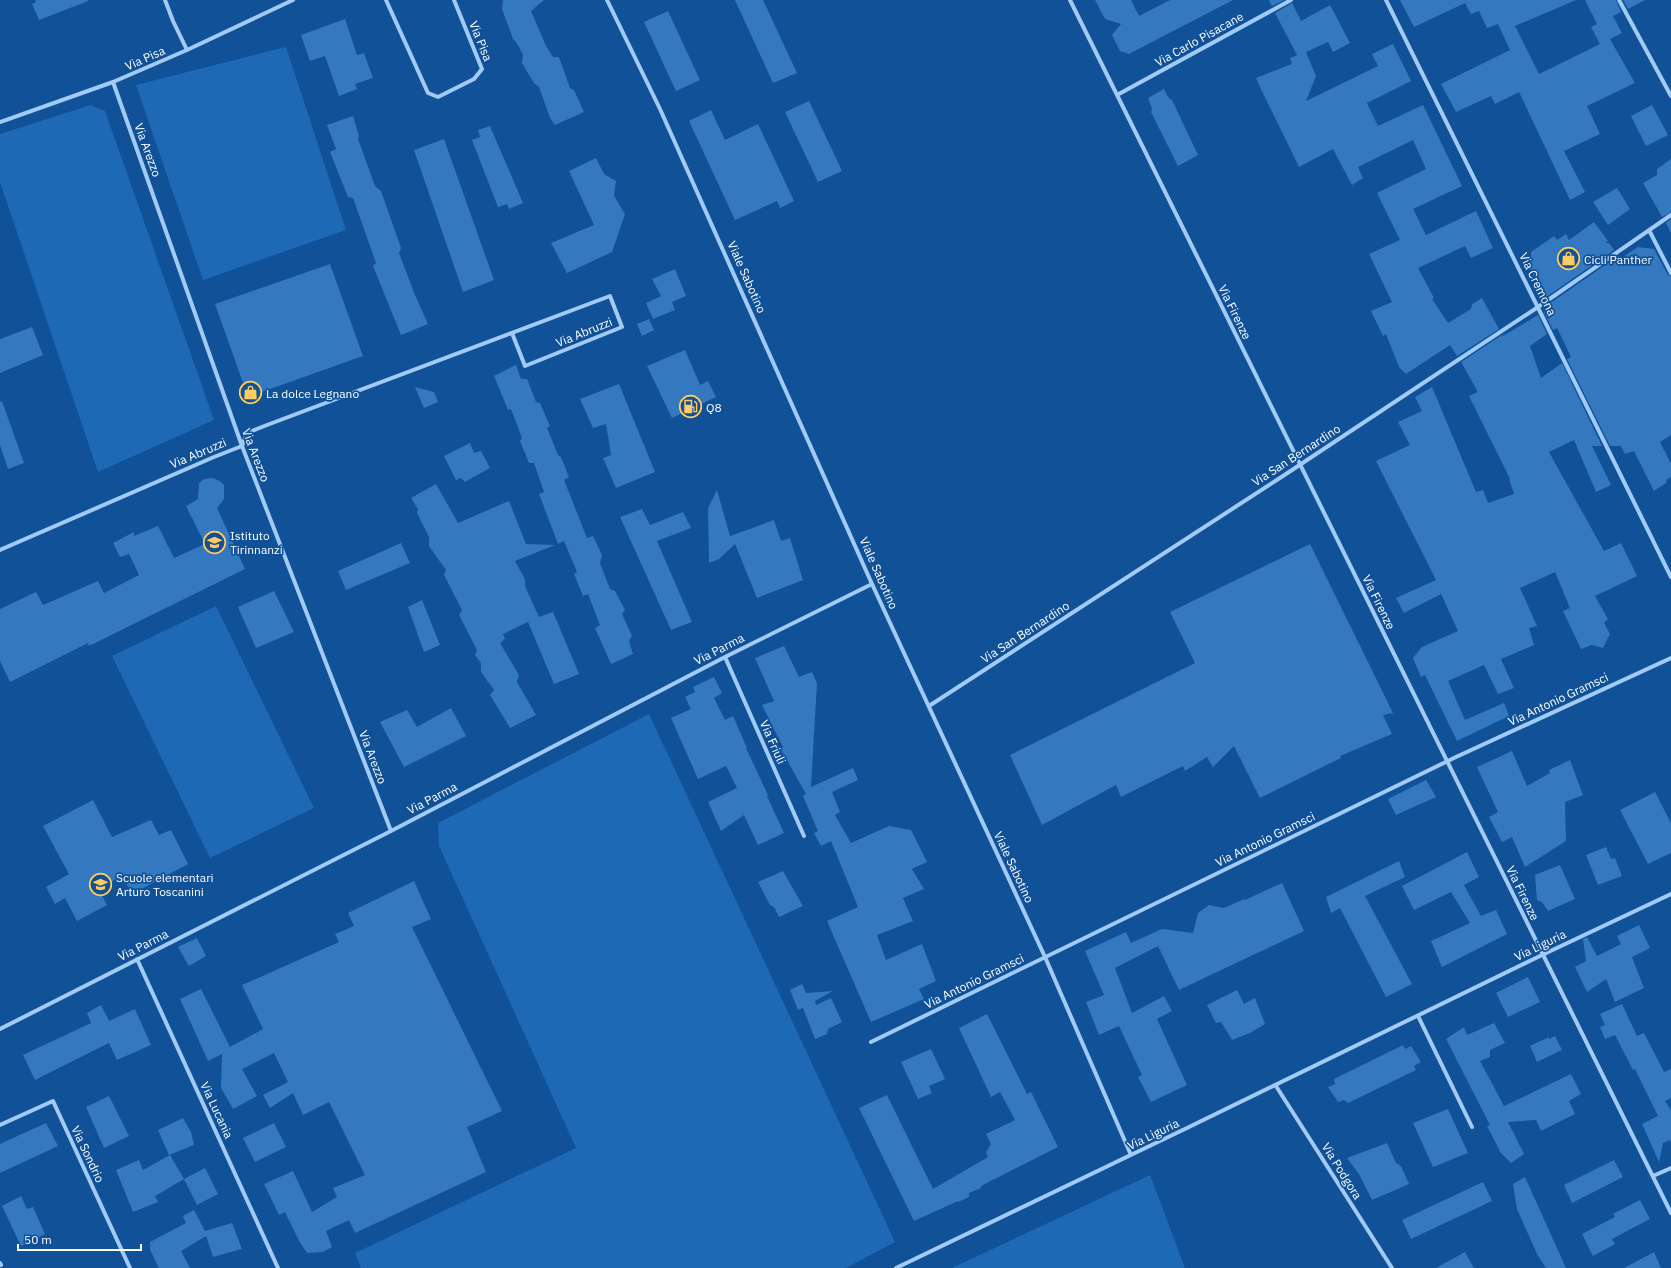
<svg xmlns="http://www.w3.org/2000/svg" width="1671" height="1268" viewBox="0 0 1671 1268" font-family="'IBM Plex Sans',sans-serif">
<rect width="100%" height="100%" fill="#105198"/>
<!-- green -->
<path fill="#1e69b6" d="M286 47 346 230 203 280 136 85Z
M91 105 105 111 214 420 98 472 0 182V134Z
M216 606 314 808 210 858 112 656Z
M649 714 895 1242 846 1268H361L355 1253 576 1148 439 846 438 823Z
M1150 1175 1185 1268H952Z"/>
<!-- building -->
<path fill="#3478bf" d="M35 0H88V1L39 20 32 4 36 2Z
M503 0H544L531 11 546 46 553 57H559L570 88 574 90 584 112 555 125 550 118 539 87 534 83 526 70 522 63 523 55 520 49 516 42 513 39 502 9Z
M735 0H763L797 73 773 83Z
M1095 0H1131L1139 16 1170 0H1233L1129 54 1120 51 1112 35 1121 24 1105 19Z
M1269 0H1284L1272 6Z
M1400 0H1576L1515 26 1539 74 1600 44 1591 27 1597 24 1585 0H1616L1621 12 1613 16 1622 33 1610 39 1635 83 1587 106 1600 134 1564 151 1585 192 1570 200 1519 92 1495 104 1491 96 1456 112 1441 84 1510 50 1498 24 1487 28 1479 11 1471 14 1465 3 1414 27Z
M1623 0H1645L1628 9Z
M1292 3 1301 21 1330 5 1350 43 1333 52 1328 42 1306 52 1316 76 1306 101 1378 66 1372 54 1393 44 1411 81 1367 103 1378 126 1423 105 1462 186 1413 209 1426 235 1476 211 1493 248 1471 258 1465 246 1418 268 1434 298 1432 299 1448 323 1471 309 1472 304 1482 298 1499 329 1457 356 1450 345 1406 374 1399 367 1386 334 1383 336 1371 311 1392 302 1369 254 1400 240 1377 193 1426 169 1413 140 1358 167 1363 178 1352 185 1333 149 1299 167 1261 89 1256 78 1292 64 1290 58 1297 55 1275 13Z
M668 11 700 80 676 91 644 22Z
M345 19 357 55 364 53 373 78 355 84 357 89 339 96 325 56 310 61 301 35Z
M1164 89 1168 97 1172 100 1198 155 1178 166 1151 112 1152 109 1148 98Z
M809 101 842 171 818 182 785 112Z
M1652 105 1668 135 1646 146 1631 116Z
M711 110 725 140 758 124 794 201 780 208 777 201 735 220 689 121Z
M353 116 359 136 358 139 375 186 381 191 401 248 399 253 415 295 428 324 401 335 373 266 376 263 353 198 348 197 330 152 336 149 327 125Z
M490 126 523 203 509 209 507 204 498 207 472 140 480 137 478 130Z
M444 139 494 280 463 292 414 150Z
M596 158 604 174 616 181 614 196 625 214 612 252 567 273 551 243 594 225 569 171Z
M1671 159V212L1662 217 1643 183 1657 175V169Z
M1617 188 1630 209 1608 225 1593 202Z
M1671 219V233L1666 223Z
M1594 222 1608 241 1605 243H1609L1614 250 1545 298 1525 259 1531 257V252L1554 236 1557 240 1566 234 1569 240Z
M1638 247 1654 249 1668 275 1671 276V435L1660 442 1671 464V477L1667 479 1666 483 1654 491 1634 451 1625 454 1621 446H1610L1567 359 1571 357 1557 328 1553 330 1544 312 1548 309 1547 308 1550 306 1549 304 1618 256 1620 259Z
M330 264 363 356 248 397 215 304Z
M675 269 686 296 672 302 675 310 653 319 646 303 661 296 652 279Z
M1538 315 1547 334 1530 346 1541 378 1562 363 1602 446H1592L1611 485 1596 492 1574 440 1549 452 1604 551 1621 543 1637 576 1595 596 1608 619 1604 623 1610 634 1603 648 1592 645 1581 649 1563 611 1570 608 1555 572 1520 588 1537 626 1529 628 1534 645 1501 659 1514 688 1498 694 1484 665 1448 681 1465 720 1504 703 1509 716 1457 741 1425 675 1421 677 1413 658 1422 647 1458 631 1441 594 1404 613 1396 598 1436 580 1376 461 1410 445 1398 422 1422 411 1415 397 1432 387 1476 492 1483 490 1488 503 1514 494 1509 479H1510L1469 396 1478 392 1461 362 1502 335 1503 336Z
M649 319 654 330 642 336 637 324Z
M32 327 43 355 0 373V339Z
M685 350 700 385 708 381 716 397 672 418 647 366Z
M516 365 521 379H527L536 402 540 403 550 426 547 428 558 455 561 457 569 477 564 480 587 538 593 536 602 555 600 563 610 589 615 591 625 610 622 614 632 636 629 641 633 654 611 664 595 628 600 625 588 594 583 596 574 574 577 572 564 541 558 544 539 494 544 492 534 463H529L520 441 522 438 511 409 508 410 494 376Z
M619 384 655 472 616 488 603 458 611 455 606 424 593 428 580 399Z
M415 387 434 392 438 402 424 408Z
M2 401 24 463 8 469 0 445V402Z
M470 443 474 453 481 451 490 468 465 482 461 478 456 480 444 456Z
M213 478 220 481 224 485V499L217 508 245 569 89 646 88 643 10 682 0 661V609L36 592 43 605 98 581 104 593 139 575 129 554 120 557 113 543 134 532V536L158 526 174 558 205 544 186 506 198 499 199 483 204 479Z
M436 484 458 523 509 501 526 544 555 545 515 561 525 579V586L539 617 553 612 579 674 554 684 528 622 503 634 505 639 500 643 519 675 517 682 536 715 510 728 490 695 494 690 481 672V663L475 655 477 650 459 615 462 610 444 575 446 570 429 546V537L417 513 418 509 411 498Z
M717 490 730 536 774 520 781 541 790 538 803 580 757 598 735 544 719 559 709 563 708 508Z
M642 509 650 525 683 512 691 528 657 541 692 622 671 630 620 517Z
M401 543 410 563 346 590 338 571Z
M1310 544 1393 713 1383 715 1392 734 1340 756 1341 758 1260 798 1234 746 1213 767 1207 757 1185 771 1183 766 1121 797 1116 785 1042 825 1010 755 1195 663 1170 612Z
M274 591 294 632 256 648 238 607Z
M422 600 440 645 424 652 408 607Z
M784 646 799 677 812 672 817 683 811 787 853 768 858 780 832 792 840 812 835 815 851 843 889 826 911 830 927 862 912 869 924 889 903 898 913 921 877 935 886 960 922 944 936 981 919 989 924 999 871 1022 827 921 858 907 831 841 821 846 814 833 818 831 803 796 806 794 780 748 783 747 762 705 774 701 755 658Z
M714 677 722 693 714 698 725 720 733 716 747 748H746L768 795 767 796 784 833 758 845 744 815 721 831 708 802 737 788 726 766 698 779 671 718 691 709 685 697 695 692 693 687Z
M451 708 466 736 404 767 380 722 407 710 417 727Z
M1512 751 1527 786 1550 773 1549 770 1570 760 1583 795 1565 802 1566 841 1525 867 1512 837 1502 842 1489 817 1498 812 1477 767Z
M1426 780 1436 797 1396 815 1388 799Z
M1655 792 1671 823V853L1648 864 1620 810Z
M93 800 112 837 151 820 159 835 171 830 188 864 132 894 122 876 98 889 107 905 77 921 65 898 55 904 46 887 69 874 43 826Z
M1606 847 1611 859 1615 858 1622 876 1598 885 1586 855Z
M1467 852 1479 877 1464 885 1481 916 1496 910 1507 934 1442 967 1431 941 1470 923 1451 892 1414 910 1402 886Z
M1399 861 1405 877 1365 896 1412 984 1386 997 1340 908 1331 913 1326 897Z
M1560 865 1575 899 1548 911 1542 902 1537 900 1535 875Z
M783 871 803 906 779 917 774 907 770 905 758 882Z
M414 881 431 919 412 927 502 1111 467 1127 486 1172 355 1233 349 1220 326 1231 332 1247 323 1252 307 1253 299 1241 285 1212 279 1215 264 1184 293 1171 312 1212 337 1197 333 1188 365 1175 329 1102 303 1115 293 1093 270 1108 263 1095 288 1082 274 1053 242 1069 257 1096 233 1109 221 1088 222 1054 208 1061 180 999 201 989 230 1047 263 1029 242 985 339 942 335 934 354 926 348 913Z
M1282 883 1304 931 1179 990 1158 946 1115 968 1132 1013 1164 996 1172 1011 1157 1019 1187 1085 1151 1102 1138 1077 1142 1075 1119 1026 1099 1035 1086 1002 1104 995 1085 951 1126 932 1131 943 1162 929 1193 933 1198 913 1209 905 1224 908 1244 899 1245 900Z
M1639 925 1650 948 1632 957 1644 988 1615 1002 1606 979 1587 992 1575 967 1586 961 1583 939 1587 937 1597 956 1621 944 1617 936Z
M197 938 206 956 189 966 178 947Z
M1528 977 1540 1002 1508 1017 1496 993Z
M802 984 806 993 833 991 815 1001 816 1005 831 998 842 1022 828 1029 827 1034 815 1039 803 1008 798 1010 790 990Z
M1237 990 1244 1004 1255 998 1265 1024 1250 1033 1232 1040 1221 1022 1216 1023 1207 1005Z
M1622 1004 1637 1036 1644 1033 1664 1072 1671 1069V1098L1665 1101 1671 1110V1143L1670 1140 1663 1143 1659 1162 1642 1124 1658 1116 1635 1069 1633 1070 1615 1035 1605 1039 1600 1027 1605 1025 1600 1014Z
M101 1005 109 1021 135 1009 151 1045 117 1060 109 1043 35 1080 23 1055 91 1023 87 1013Z
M987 1014 1027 1094 1031 1092 1058 1147 981 1186V1188L969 1193V1197L958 1202V1201L914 1221 859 1108 887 1095 933 1189 988 1157 986 1152 991 1144 986 1134 1015 1120 1000 1092 991 1097 959 1028Z
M1494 1023 1505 1043 1490 1050V1057L1480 1061 1504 1106 1571 1074 1581 1094 1569 1101 1575 1114 1541 1131 1536 1120 1508 1122 1524 1154 1511 1163 1501 1153 1487 1126 1490 1125 1446 1039 1464 1027 1467 1035Z
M1555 1036 1562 1050 1537 1062 1530 1046 1549 1037V1039Z
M1403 1045 1405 1049 1411 1046 1421 1062 1414 1066 1416 1070 1348 1103 1344 1100 1338 1102 1328 1087 1335 1084 1334 1079Z
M931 1049 945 1079 929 1086 932 1093 918 1099 901 1062Z
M109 1096 129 1136 104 1148 86 1107Z
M1448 1109 1468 1153 1433 1167 1413 1123Z
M183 1118 191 1132 194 1145 169 1155 158 1130Z
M46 1123 58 1146 0 1173V1144Z
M274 1123 286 1147 255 1162 243 1138Z
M1387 1143 1396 1163 1401 1166 1409 1184 1372 1200 1359 1174 1347 1158Z
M170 1155 184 1179 155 1196 158 1202 133 1212 116 1170 139 1160 143 1170Z
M1614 1160 1623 1177 1572 1203 1564 1185Z
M205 1168 218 1194 197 1205 184 1179Z
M1525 1177 1566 1268H1546L1537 1254 1517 1209 1513 1184Z
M1483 1182 1492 1201 1411 1239 1402 1220Z
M21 1196 27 1209 33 1207 45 1234 21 1246 2 1206Z
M1640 1200 1650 1219 1612 1239 1615 1244 1593 1256 1582 1234 1615 1217 1613 1214Z
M194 1210 205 1231 232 1223 242 1249 213 1257 206 1236 181 1251 190 1268H159L150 1250V1242L186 1223 183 1216Z
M1465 1252 1474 1268H1436Z
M1654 1252 1661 1268H1624Z"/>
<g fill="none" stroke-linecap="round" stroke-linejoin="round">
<!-- street -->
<path stroke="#a1caf4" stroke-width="4" d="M165 0 173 21 187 50
M386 0 428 93 438 97 474 79 482 69 454 0
M607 0 660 109 872 584 1045 957 1131 1155
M1070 0 1671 1213
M1386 0 1671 577
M1619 0 1671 96
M113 82 242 446 391 831
M1117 95 1291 0
M0 122 113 82 187 50 293 0
M1649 230 1671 273
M242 446 247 433 267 425C382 382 496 339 610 296L622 327 525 366 512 333
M0 550 214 457 242 446
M725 657 804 836
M929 706 1286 474 1538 307 1671 215
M137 959 278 1268
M1418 1016 1472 1127
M0 1029 391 831 725 657 872 584
M871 1042 1456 757 1671 658
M1276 1086 1392 1268
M0 1125 53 1101 130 1268
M1653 1176 1671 1168
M0 1263 1 1265
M896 1268 1189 1127 1542 955 1671 894"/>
</g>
<!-- icons -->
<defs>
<symbol id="shop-ring" viewBox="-11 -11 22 22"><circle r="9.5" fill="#105198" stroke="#ffcc64" stroke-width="1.5"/><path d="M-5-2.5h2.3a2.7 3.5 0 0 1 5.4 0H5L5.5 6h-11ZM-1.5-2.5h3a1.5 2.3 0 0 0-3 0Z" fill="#ffcc64"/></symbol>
<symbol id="fuel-ring" viewBox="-11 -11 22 22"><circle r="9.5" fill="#105198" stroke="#ffcc64" stroke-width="1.5"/><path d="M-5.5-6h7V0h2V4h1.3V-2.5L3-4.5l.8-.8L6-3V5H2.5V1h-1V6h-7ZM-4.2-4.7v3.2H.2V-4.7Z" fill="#ffcc64"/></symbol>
<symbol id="school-ring" viewBox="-11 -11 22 22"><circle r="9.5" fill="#105198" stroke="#ffcc64" stroke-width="1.5"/><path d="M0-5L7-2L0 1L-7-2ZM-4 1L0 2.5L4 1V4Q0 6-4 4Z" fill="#ffcc64"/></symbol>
</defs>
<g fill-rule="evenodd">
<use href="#shop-ring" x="1556" y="246" width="25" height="25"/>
<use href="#shop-ring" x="238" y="380" width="25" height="25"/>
<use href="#fuel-ring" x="678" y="394" width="25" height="25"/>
<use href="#school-ring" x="202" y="530" width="25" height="25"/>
<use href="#school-ring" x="88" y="872" width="25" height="25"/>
</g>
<g text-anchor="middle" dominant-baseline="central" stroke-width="3.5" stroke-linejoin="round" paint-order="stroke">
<!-- street labels -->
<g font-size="12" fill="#fff" stroke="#105198">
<text transform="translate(1199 39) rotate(-29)">Via Carlo Pisacane</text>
<text transform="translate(481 41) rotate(68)">Via Pisa</text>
<text transform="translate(145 58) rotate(-24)">Via Pisa</text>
<text transform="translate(148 150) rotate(70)">Via Arezzo</text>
<text transform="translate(747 277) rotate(66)">Viale Sabotino</text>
<text transform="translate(1538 284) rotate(64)">Via Cremona</text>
<text transform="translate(1235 312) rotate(64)">Via Firenze</text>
<text transform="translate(584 332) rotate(-22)">Via Abruzzi</text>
<text transform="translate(198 453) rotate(-23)">Via Abruzzi</text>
<text transform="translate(256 455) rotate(69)">Via Arezzo</text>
<text transform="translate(1296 455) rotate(-33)">Via San Bernardino</text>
<text transform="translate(879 573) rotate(66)">Viale Sabotino</text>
<text transform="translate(1379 602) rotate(64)">Via Firenze</text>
<text transform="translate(1025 632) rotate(-33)">Via San Bernardino</text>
<text transform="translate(719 649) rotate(-27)">Via Parma</text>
<text transform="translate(1558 699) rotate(-25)">Via Antonio Gramsci</text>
<text transform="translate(773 742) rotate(66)">Via Friuli</text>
<text transform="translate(373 757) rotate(69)">Via Arezzo</text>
<text transform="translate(432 798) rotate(-28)">Via Parma</text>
<text transform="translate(1265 839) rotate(-26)">Via Antonio Gramsci</text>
<text transform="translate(1014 867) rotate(65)">Viale Sabotino</text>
<text transform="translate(1523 893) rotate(64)">Via Firenze</text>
<text transform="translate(143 945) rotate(-27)">Via Parma</text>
<text transform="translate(1540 945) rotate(-26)">Via Liguria</text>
<text transform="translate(974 981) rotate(-26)">Via Antonio Gramsci</text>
<text transform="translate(217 1110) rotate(65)">Via Lucania</text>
<text transform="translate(1153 1134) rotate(-26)">Via Liguria</text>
<text transform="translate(88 1154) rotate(65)">Via Sondrio</text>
<text transform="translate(1342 1171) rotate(58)">Via Podgora</text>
</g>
<!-- poi labels -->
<g font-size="12" fill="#fff" stroke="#105198" text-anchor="start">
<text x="1584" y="259">Cicli Panther</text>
<text x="266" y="393">La dolce Legnano</text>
<text x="706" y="407">Q8</text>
<text x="230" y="535">Istituto<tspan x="230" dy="14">Tirinnanzi</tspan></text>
<text x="116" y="877">Scuole elementari<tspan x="116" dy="14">Arturo Toscanini</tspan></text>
</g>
</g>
<!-- scale -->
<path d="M18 1244v6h123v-6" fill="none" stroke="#ffffff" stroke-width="2"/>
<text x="24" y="1244" font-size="12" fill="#ffffff" stroke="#105198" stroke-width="3" paint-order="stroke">50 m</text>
</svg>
